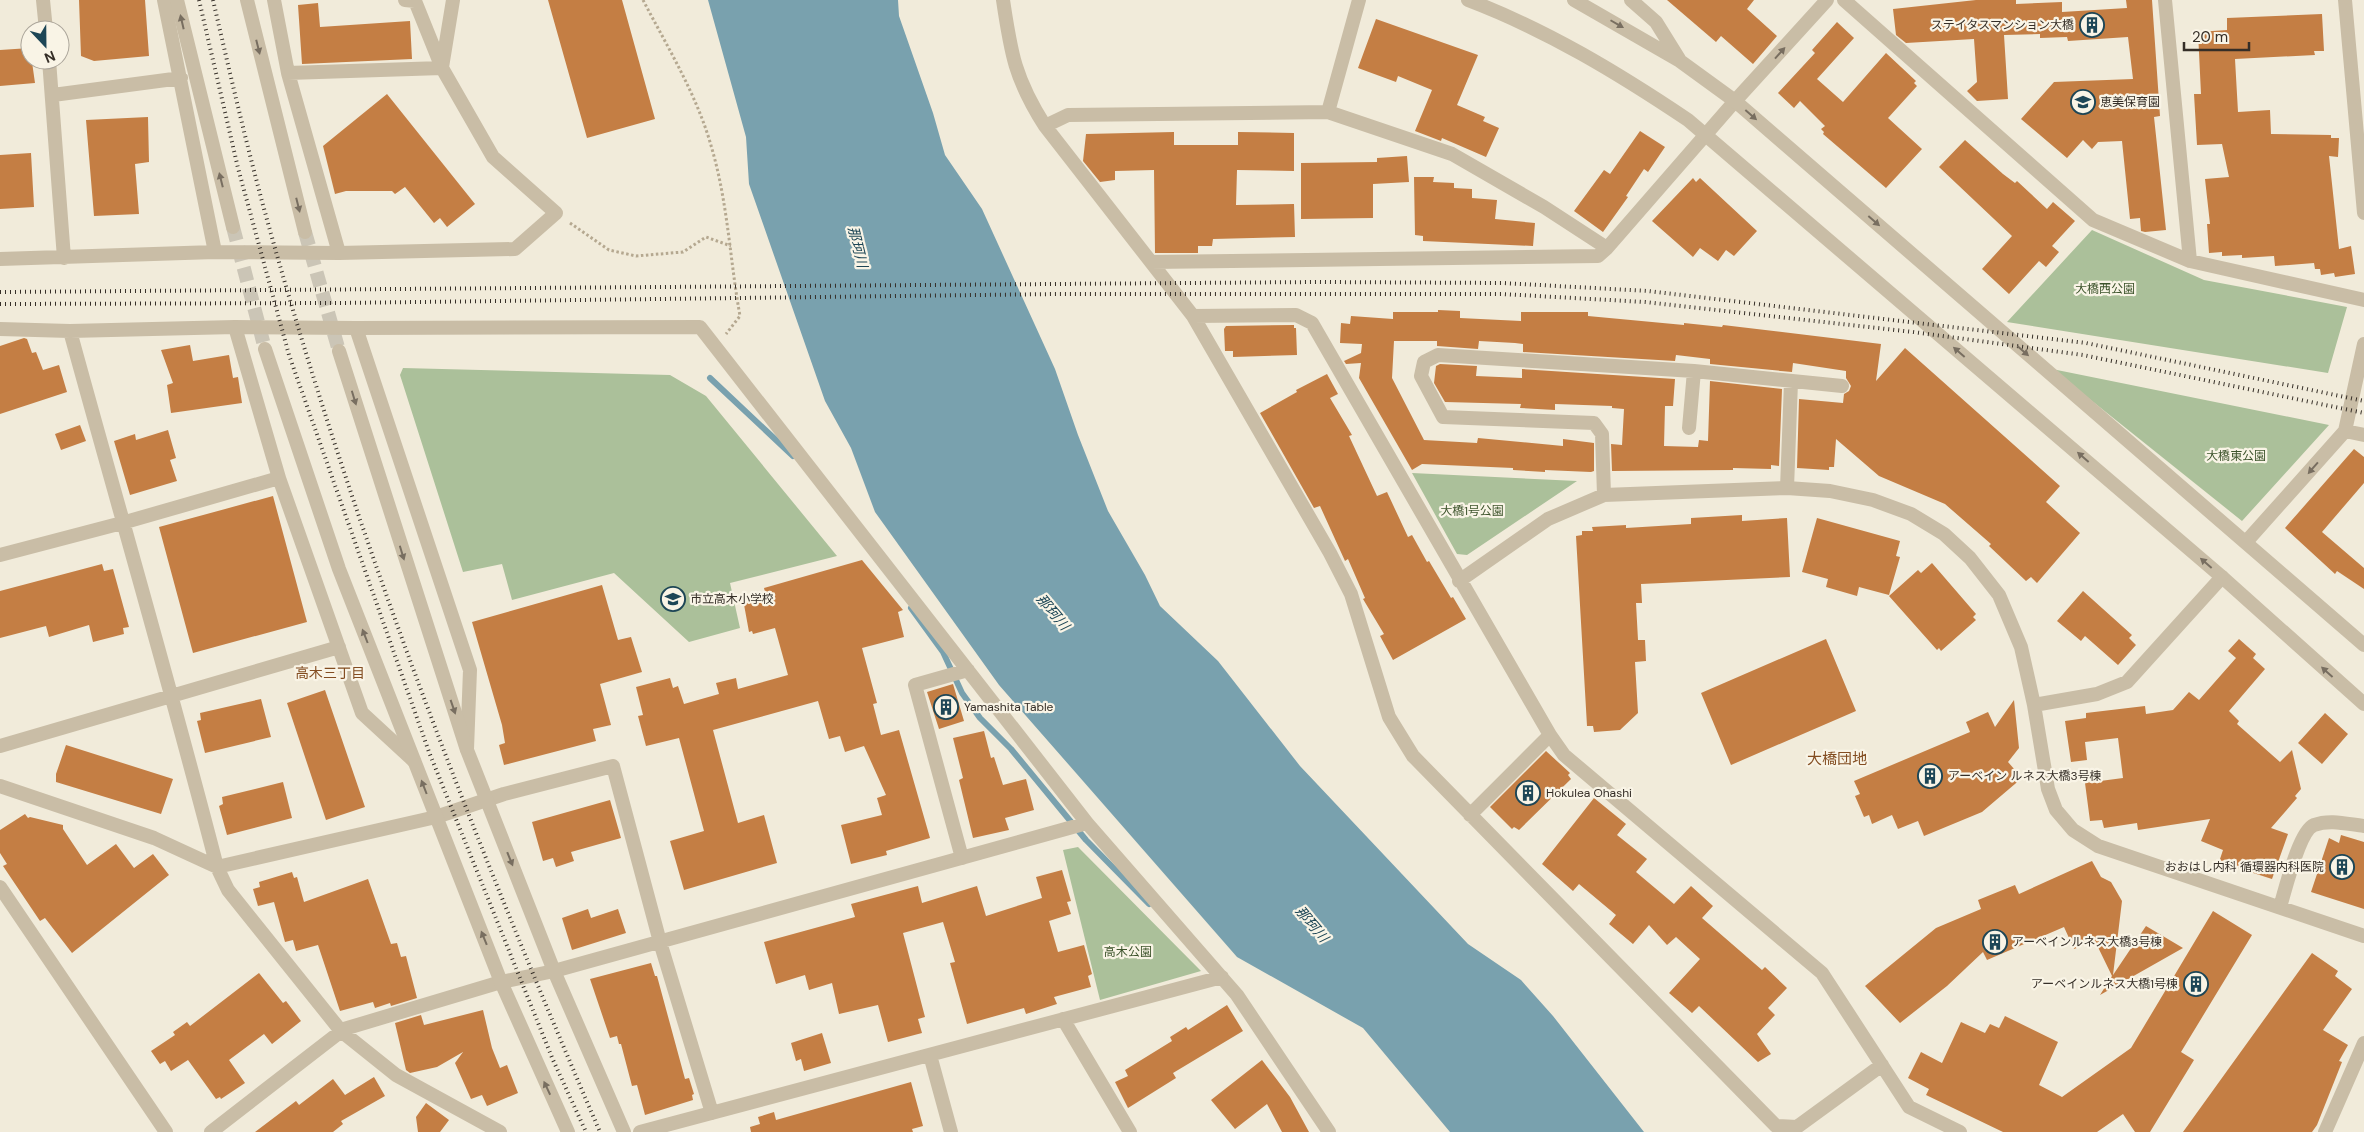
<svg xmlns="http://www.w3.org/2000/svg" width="2364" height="1132" viewBox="0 0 2364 1132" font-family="'DM Sans','Noto Sans JP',sans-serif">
<rect width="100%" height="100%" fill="#f1ebda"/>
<!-- green -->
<path fill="#abc09a" d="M2092 230 2204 280 2347 307 2328 373 2007 322Z
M403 368 670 375 706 396 837 556 730 583 740 628 689 642 614 573 512 600 502 564 463 572 400 375Z
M2052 369 2329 425 2242 521Z
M1412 473 1577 481 1467 555 1457 554Z
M1078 847 1201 971 1100 1000 1063 850Z"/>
<!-- water -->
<path fill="#79a1ae" d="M708 0H898L899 16 933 113 945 155 982 209 1055 369 1078 435 1108 511 1145 575 1160 606 1218 661 1300 766 1468 944 1521 980 1553 1016 1644 1132H1450L1363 1028 1237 957 999 685 875 512 851 448 825 401 749 184 746 137Z"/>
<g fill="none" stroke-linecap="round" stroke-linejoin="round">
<!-- stream -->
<path stroke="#79a1ae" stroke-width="6" d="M710 378 793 456
M911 608 943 652 962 693 980 718 1011 749 1086 840 1149 904"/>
</g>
<!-- building -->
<path fill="#c47e44" d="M79 0H145L149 56 94 61 81 56Z
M548 0H622L655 119 587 138Z
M1667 0H1754L1747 9 1777 36 1753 64 1721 36 1716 42Z
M1976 0H2016V4L2062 2V12L2127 8 2126 0H2152L2160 116 2154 117 2166 230 2145 232 2141 231 2140 218 2130 219 2122 141 2098 142 2092 149 2083 140 2067 158 2021 119 2054 82 2133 79 2128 37 2068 41 2067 37 2040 38V34L2004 35 2008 99 1977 101 1967 91 1977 82 1974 39 1906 43 1896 35 1893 9Z
M318 3 320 27 410 21 412 59 302 64 298 5Z
M2322 14 2324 51H2314L2315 55 2235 59 2238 112 2270 110 2271 134 2331 135V138H2339L2338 157 2329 156 2339 249 2351 246 2355 274 2335 277 2334 273 2321 275 2320 269H2315L2314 263 2275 266 2274 256 2242 258V255L2222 256V252L2209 253 2207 224H2210L2205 179 2229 177 2222 144 2197 145 2194 94H2201L2198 32 2227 30V18Z
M1376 19 1478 55 1457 105 1485 117 1483 121 1499 128 1486 157 1442 138 1441 141 1415 131 1432 90 1398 76 1396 82 1358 68Z
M1837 22 1854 38 1817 79 1843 102 1886 53 1916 81 1914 83 1917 86 1888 118 1922 149 1886 188 1823 134 1824 132 1821 129 1825 126 1800 101 1794 108 1778 93 1815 53 1812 50Z
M30 48 35 83 0 86V50Z
M387 94 475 204 447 227 440 218 434 223 405 187 395 194 392 191H346L335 194 323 146Z
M148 117 149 162 135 164 139 214 94 216 86 120Z
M1640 131 1665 147 1648 172 1644 169 1626 196 1628 197 1603 232 1574 211 1604 170 1610 174Z
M1174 132V145H1238V132L1294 133V171L1237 170 1236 205 1294 204 1295 237 1213 239 1212 246H1198V253H1155L1154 170 1115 171V180L1100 182 1083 161 1086 134Z
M1965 140 2003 174 2015 183 2017 181 2047 209 2053 202 2075 221 2052 246 2059 252 2046 267 2039 261 2009 294 1982 269 2012 236 1939 167Z
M31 153 34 207 0 209V155Z
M1407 156 1409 182 1373 184V218L1301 219V163L1377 162V158Z
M1414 177H1434L1433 182 1454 183V188L1472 189V198L1497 200 1495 219 1535 223 1533 246 1423 241V236L1415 235Z
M1693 178 1696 182 1700 178 1757 231 1734 256 1726 250 1718 261 1700 248 1693 257 1652 221Z
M1438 310 1460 311V318L1521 321V312H1588V316L1684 325V323L1722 327 1723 325 1881 344 1876 381 1905 348 2060 486 2046 502 2080 533 2037 583 2031 577 2026 581 1989 546 1991 544 1945 504 1879 476 1836 439 1834 467H1829V470L1797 468 1799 399 1843 403 1844 394 1849 391 1851 386 1846 378V371L1793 363 1792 372 1710 364V359L1676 355 1675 361 1523 352V344L1515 343 1479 341 1478 349 1437 346V341H1394L1392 378 1424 440 1477 443 1478 438 1563 446V439L1594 443V471L1591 472 1545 470V472L1513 470V468L1422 464 1412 470 1359 378 1361 363 1346 364 1344 361 1361 353 1362 344 1340 343 1341 323 1350 324 1351 316 1393 319V312H1438Z
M1294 325V328H1296L1297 355 1233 357V351H1225L1224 329 1226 326Z
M24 338 27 339 32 353 36 352 43 370 59 365 67 392 0 414V346Z
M190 345 193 361 229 355 233 378 238 377 242 403 171 413 167 385 173 383 161 350Z
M1440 364 1477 366 1476 376 1522 378V369L1675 379 1673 406H1665L1664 446 1698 447 1699 440 1708 441 1710 381 1782 389 1779 466 1771 465V469L1733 468V470L1612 471 1611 444 1622 445 1624 409 1612 408V406L1555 404V410L1520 408 1521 404 1445 402 1434 383 1436 366Z
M1327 374 1338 394 1330 398 1352 435 1349 436 1377 496 1387 492 1408 537 1412 535 1427 562 1429 561 1451 598 1453 597 1466 619 1393 660 1380 636 1384 634 1363 599 1365 598 1348 559 1345 561 1320 506 1314 508 1260 413 1297 392 1296 390Z
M80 425 86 441 61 450 55 434Z
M168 430 176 458 170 460 177 481 130 495 114 441 135 434 136 440Z
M2354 449 2364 457V483L2322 532 2364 568V589L2337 571 2335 574 2285 528Z
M273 496 307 622 193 653 159 527Z
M1742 515V521L1787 518 1790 577 1641 584 1642 603H1636L1638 640H1645L1646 661 1635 662 1638 713 1620 730 1594 732 1593 726H1587L1576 536 1582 535V531H1593L1592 527 1626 525V528L1691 524V518Z
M1817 518 1900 541 1896 556 1900 557 1889 595 1859 587 1857 596 1826 587 1828 579 1802 572Z
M862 560 903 610 898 612 904 637 862 648 877 703 873 704 881 735 899 730 930 838 886 851 887 855 851 864 841 825 882 815 877 798 886 795 864 746 845 752 840 736 829 739 818 701 713 730 738 823 764 815 777 863 684 890 670 841 704 831 679 738 646 746 638 716 643 715 636 687 670 678 673 688 678 686 684 704 719 694 716 683 736 678 738 689 788 675 775 628 753 634 752 631 749 632 743 599 765 592 764 588Z
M1932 563 1976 614 1973 617 1976 620 1941 651 1939 648 1937 650 1889 596 1918 570 1921 573Z
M102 564 104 571 113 569 129 627 123 628 124 634 93 642 89 625 49 637 46 626 0 638V591Z
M602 585 618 640 631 637 642 672 600 684 611 725 593 729 596 741 504 765 499 745 505 743 502 725 472 622Z
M2083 591 2132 635 2129 638 2136 645 2118 665 2085 636 2081 641 2057 621Z
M1826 639 1856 711 1731 765 1701 693Z
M2239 639 2256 654 2253 658 2265 669 2229 711 2239 721 2237 724 2280 762 2292 750 2301 789 2295 796 2297 798 2271 828 2288 834 2272 879 2219 862 2223 850 2201 841 2210 819 2138 830 2137 823 2104 828 2102 820 2090 821 2085 783 2123 778 2118 738 2085 742 2087 760 2071 762 2065 721 2086 718V713L2145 706 2146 714 2173 710 2189 692 2199 700 2236 658 2228 651Z
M953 684 964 721 939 729 927 692Z
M325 690 365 807 326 820 287 703Z
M261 699 271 737 205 753 197 721 201 720 200 713Z
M2014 700 2019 748 2008 762 2022 778 1982 812 1924 836 1918 821 1898 829 1892 815 1872 824 1869 815 1864 817 1855 796 1860 794 1854 781 1970 732 1966 722 1988 712 1995 727Z
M2325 713 2348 734 2322 764 2298 743Z
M984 731 991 758 994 757 1003 785 1026 779 1034 810 1005 818 1009 830 973 838 959 780 963 778 953 738Z
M66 745 173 779 161 814 56 782V774Z
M1546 751 1570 773 1568 775 1571 779 1519 830 1514 827 1512 829 1490 807Z
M283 782 292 818 227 835 219 806 223 804 222 797Z
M1594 798 1626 824 1617 835 1647 859 1636 872 1674 904 1691 886 1713 906 1702 918 1762 970 1765 967 1787 988 1768 1008 1775 1015 1757 1034 1771 1054 1758 1062 1699 1006 1692 1013 1669 993 1700 959 1676 937 1667 945 1649 925 1633 944 1609 924 1616 915 1579 884 1573 891 1542 864Z
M610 800 621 838 571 852 574 861 556 867 553 858 543 861 532 822Z
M25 814 28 818 30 817 63 825V829L87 865 116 844 134 868 153 854 169 875 72 953 45 918 40 921 3 866 7 864 0 853V830Z
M2341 835 2364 842V909L2311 892 2329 838 2339 843Z
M2092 861 2101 877 2111 882 2122 901 2113 975 2146 926 2183 948 2100 995 2112 976 2095 941 2074 949 2064 927 1987 960 1983 952 1947 986 1900 1023 1865 986 1936 928 1981 909 1978 900 2015 885 2019 894Z
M1062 870 1071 901 1067 902 1071 914 1049 921 1058 952 1084 945 1092 974 1088 976 1091 987 1054 997 1057 1004 1026 1014 1024 1008 967 1024 950 963 955 962 943 922 903 933 925 1017 918 1019 922 1033 888 1042 878 1005 839 1014 832 983 809 990 805 975 776 984 764 942 855 917 851 904 918 886 922 903 977 886 986 916 1042 898 1036 877Z
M292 872 294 878 297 877 304 902 368 879 391 944 397 943 401 957 406 956 417 998 391 1006 390 1003 375 1008 373 1002 340 1011 318 945 296 951 293 940 285 942 274 902 258 906 253 889 260 887 259 882Z
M588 909 591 918 618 909 626 933 572 950 562 918Z
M2213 911 2252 935 2181 1052 2194 1060 2150 1132H2135L2123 1114 2097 1132H2003L1926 1095 1929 1089 1908 1078 1921 1052 1942 1063 1961 1022 1985 1033 1990 1024 1999 1028 2005 1016 2058 1042 2039 1085 2062 1097 2131 1048Z
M2312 953 2338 971 2335 976 2352 989 2323 1030 2348 1045 2339 1061 2342 1062 2317 1125 2312 1132H2183Z
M651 963 655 976H657L685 1079 689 1078 694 1094 692 1095 693 1100 645 1115 637 1085 632 1086 621 1044H619L617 1036 610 1038 590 979Z
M259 973 283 1003 286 1001 301 1021 272 1044 264 1034 229 1060 245 1083 221 1099 220 1097 216 1099 188 1060 171 1071 165 1061 160 1064 151 1051 175 1035 173 1032 187 1022 190 1026Z
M1227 1005 1243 1031 1173 1073 1176 1078 1128 1108 1115 1082 1128 1076 1125 1070 1172 1041 1170 1037 1186 1027 1188 1030Z
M483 1010 492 1048 500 1068 507 1065 518 1093 487 1106 482 1095 471 1099 455 1063 463 1052 437 1067 410 1073 406 1070 395 1023 421 1015 424 1025Z
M822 1033 831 1063 804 1071 801 1059 796 1061 791 1043Z
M1262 1060 1290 1097 1309 1132H1282L1267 1104 1235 1129 1211 1100Z
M374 1077 385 1096 341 1121 343 1124 333 1132H255L296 1101 299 1105 333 1079 345 1095Z
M911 1082 923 1126 912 1129 913 1132H751L750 1127 760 1124 758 1117 774 1112 776 1120Z
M426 1103 449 1120 440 1132H418L416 1117Z"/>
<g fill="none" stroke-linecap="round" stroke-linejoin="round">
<!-- tertiary-tunnel -->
<path stroke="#cbc5b6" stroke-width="14" stroke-dasharray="14 7" stroke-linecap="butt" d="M233 227 265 349
M305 232 339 351"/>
<!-- path -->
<path stroke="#b5a890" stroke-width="3" stroke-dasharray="2.5 2.5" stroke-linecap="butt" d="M643 0C668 48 698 97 712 149 728 204 730 261 740 316L726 334
M570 223 609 250 636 256 683 252 706 237 731 246"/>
<!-- minor -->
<path stroke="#c9bda6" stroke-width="14" d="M43 0 46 30
M164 0 215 252
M274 0 288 73 339 253
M405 0 415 1 442 68
M1003 0C1011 54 1015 79 1045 126L1193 316 1296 315 1312 323 1550 735 1564 755 1822 973 1909 1107 1960 1132
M1844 0 2093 220 2190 261 2364 300
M2165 0 2190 261
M2345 0 2364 213
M49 60 64 258
M442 67 453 0
M53 95 181 78
M1328 112 1452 154 1544 207 1607 248 1735 101 1827 0
M1045 126 1068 115 1328 112 1359 0
M0 259 215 252 339 253 515 249 556 213 493 157 442 68 288 73
M1151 262 1598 256 1607 248
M1193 316 1330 553 1351 594 1389 717 1413 756 1776 1126 1797 1127 1882 1065
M235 327 279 478 362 713 414 761
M0 329 70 331C119 510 171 688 217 867L228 890 341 1031 396 1075 500 1132
M70 331 235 327 356 328
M1689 428 1694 371
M2345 431 2364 435
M1787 488 1791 382
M1604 495 1602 434 1594 423 1443 417 1421 376 1424 362 1438 355 1694 371 1842 386
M2246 542 2345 431 2364 344
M0 555 122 523 279 478
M1459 581 1548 519 1604 495 1787 488 1830 491 1873 500 1911 514 1944 534 1970 558 1999 595 2021 647 2034 705 2048 789 2056 810 2073 830 2098 846 2364 936
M2034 705 2097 694 2127 682 2222 577
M0 746 339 647
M467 749 470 670 356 328 700 327 1087 823 1237 995 1329 1132
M0 786 154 838 217 867 436 817 504 794 613 766 660 942 712 1113
M1470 815 1550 735
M962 858 915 685 968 670
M0 887 166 1132
M2280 907C2285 891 2299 831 2314 825 2330 819 2347 824 2364 826
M1063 1019 1130 1132
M930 1055 951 1132
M211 1132 344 1029 501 982 554 971 1087 823
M640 1132 1222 977
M2325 1132 2364 1043"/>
<!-- tertiary -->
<path stroke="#c9bda6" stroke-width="14" d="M177 0 233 227
M247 0 305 232
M1468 0C1547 30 1618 73 1688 120L2222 577 2364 704
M1574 0 1680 61 1735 101 2364 645
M1631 0 1656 22 1679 59
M265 349 339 569 501 982 568 1132
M339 351 467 750 554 971 624 1132"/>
<!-- rail -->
<path stroke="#352e27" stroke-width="4" stroke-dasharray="1 4" stroke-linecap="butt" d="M199 0 238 168 289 355 429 752 553 1060 586 1132
M213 0C231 78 249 156 271 234 357 541 474 840 600 1132
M0 292 1319 282 1503 283 1648 291 2086 343 2364 401
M0 304 339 303 1057 294H1502L1645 302 1913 332 2083 355 2364 413"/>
</g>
<!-- one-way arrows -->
<defs><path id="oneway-solid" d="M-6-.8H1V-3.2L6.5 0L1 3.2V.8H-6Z" transform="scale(1.25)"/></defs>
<g fill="#786e60">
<use href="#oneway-solid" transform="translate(182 22) rotate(-103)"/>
<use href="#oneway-solid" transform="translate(1617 24) rotate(30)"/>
<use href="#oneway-solid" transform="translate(258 47) rotate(76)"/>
<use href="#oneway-solid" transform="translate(1780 53) rotate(-48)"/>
<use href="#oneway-solid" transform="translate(1751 115) rotate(41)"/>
<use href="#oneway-solid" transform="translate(221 180) rotate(-104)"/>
<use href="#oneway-solid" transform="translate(298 205) rotate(76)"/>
<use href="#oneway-solid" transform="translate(1874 221) rotate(41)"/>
<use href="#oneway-solid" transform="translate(2023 351) rotate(41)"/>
<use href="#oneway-solid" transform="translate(1959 352) rotate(-139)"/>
<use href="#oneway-solid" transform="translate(354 398) rotate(73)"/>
<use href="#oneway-solid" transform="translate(2083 457) rotate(-139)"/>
<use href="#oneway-solid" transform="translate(2313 468) rotate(131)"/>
<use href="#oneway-solid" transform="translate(402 553) rotate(73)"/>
<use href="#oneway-solid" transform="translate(2206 563) rotate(-139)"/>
<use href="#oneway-solid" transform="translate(365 636) rotate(-111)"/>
<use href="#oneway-solid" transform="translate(2327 672) rotate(-138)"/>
<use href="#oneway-solid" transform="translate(453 707) rotate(71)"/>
<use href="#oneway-solid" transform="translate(424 787) rotate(-111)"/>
<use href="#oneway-solid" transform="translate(510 859) rotate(68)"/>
<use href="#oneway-solid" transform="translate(484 938) rotate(-112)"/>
<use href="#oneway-solid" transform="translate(547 1088) rotate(-115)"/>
</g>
<!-- icons -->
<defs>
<symbol id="building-ring" viewBox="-11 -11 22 22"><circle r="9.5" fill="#f9f4e6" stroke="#1d4656" stroke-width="1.5"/><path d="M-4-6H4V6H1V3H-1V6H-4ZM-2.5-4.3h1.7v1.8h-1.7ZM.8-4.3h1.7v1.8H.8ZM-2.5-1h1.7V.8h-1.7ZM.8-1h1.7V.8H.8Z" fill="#1d4656"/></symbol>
<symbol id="school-ring" viewBox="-11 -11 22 22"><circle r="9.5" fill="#f9f4e6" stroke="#1d4656" stroke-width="1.5"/><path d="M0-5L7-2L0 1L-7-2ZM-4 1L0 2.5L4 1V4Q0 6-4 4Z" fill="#1d4656"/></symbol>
</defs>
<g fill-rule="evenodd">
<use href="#building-ring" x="2078" y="11" width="28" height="28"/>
<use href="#school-ring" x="2069" y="88" width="28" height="28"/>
<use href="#school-ring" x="659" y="585" width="28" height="28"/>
<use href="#building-ring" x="932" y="693" width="28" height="28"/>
<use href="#building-ring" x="1916" y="762" width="28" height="28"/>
<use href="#building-ring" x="1514" y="779" width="28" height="28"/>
<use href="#building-ring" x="2328" y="853" width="28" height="28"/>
<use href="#building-ring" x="1981" y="928" width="28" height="28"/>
<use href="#building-ring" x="2182" y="970" width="28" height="28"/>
</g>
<g text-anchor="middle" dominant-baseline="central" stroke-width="4.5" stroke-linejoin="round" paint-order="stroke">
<!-- poi labels -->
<g font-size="12" fill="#352e27" stroke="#f9f4e6" text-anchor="start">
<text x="2074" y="25" text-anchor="end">ステイタスマンション大橋</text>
<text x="2100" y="102">恵美保育園</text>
<text x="690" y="599">市立高木小学校</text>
<text x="964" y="707">Yamashita Table</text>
<text x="1948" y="776">アーベイン ルネス大橋3号棟</text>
<text x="1546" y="793">Hokulea Ohashi</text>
<text x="2324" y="867" text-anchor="end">おおはし内科 循環器内科医院</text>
<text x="2012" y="942">アーベインルネス大橋3号棟</text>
<text x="2178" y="984" text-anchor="end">アーベインルネス大橋1号棟</text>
</g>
<!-- park labels -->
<g font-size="12" fill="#3c532b" stroke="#f9f4e6">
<text x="2105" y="289">大橋西公園</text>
<text x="2236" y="456">大橋東公園</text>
<text x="1472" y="511">大橋1号公園</text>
<text x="1128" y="952">高木公園</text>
</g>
<!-- water labels -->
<g font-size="14" font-style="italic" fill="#1d4656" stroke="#f9f4e6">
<text transform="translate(858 247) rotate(76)">那珂川</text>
<text transform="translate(1053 612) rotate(50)">那珂川</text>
<text transform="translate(1312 924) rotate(50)">那珂川</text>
</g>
<!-- neighbourhood labels -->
<g font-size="14" fill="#834d21" stroke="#f9f4e6">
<text x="330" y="673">高木三丁目</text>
</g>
<!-- quarter labels -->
<g font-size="15" fill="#834d21" stroke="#f9f4e6">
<text x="1837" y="759">大橋団地</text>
</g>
</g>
<!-- north arrow -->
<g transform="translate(45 45) rotate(158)"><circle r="24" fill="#f9f4e6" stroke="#aba59a"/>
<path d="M0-4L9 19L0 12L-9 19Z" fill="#1d4656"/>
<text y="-8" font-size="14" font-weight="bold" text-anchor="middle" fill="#352e27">N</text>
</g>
<!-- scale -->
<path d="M2184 42v8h65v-8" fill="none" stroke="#352e27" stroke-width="2.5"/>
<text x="2192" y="42" font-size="15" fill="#352e27" stroke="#f9f4e6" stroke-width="4" paint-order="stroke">20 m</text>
</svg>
